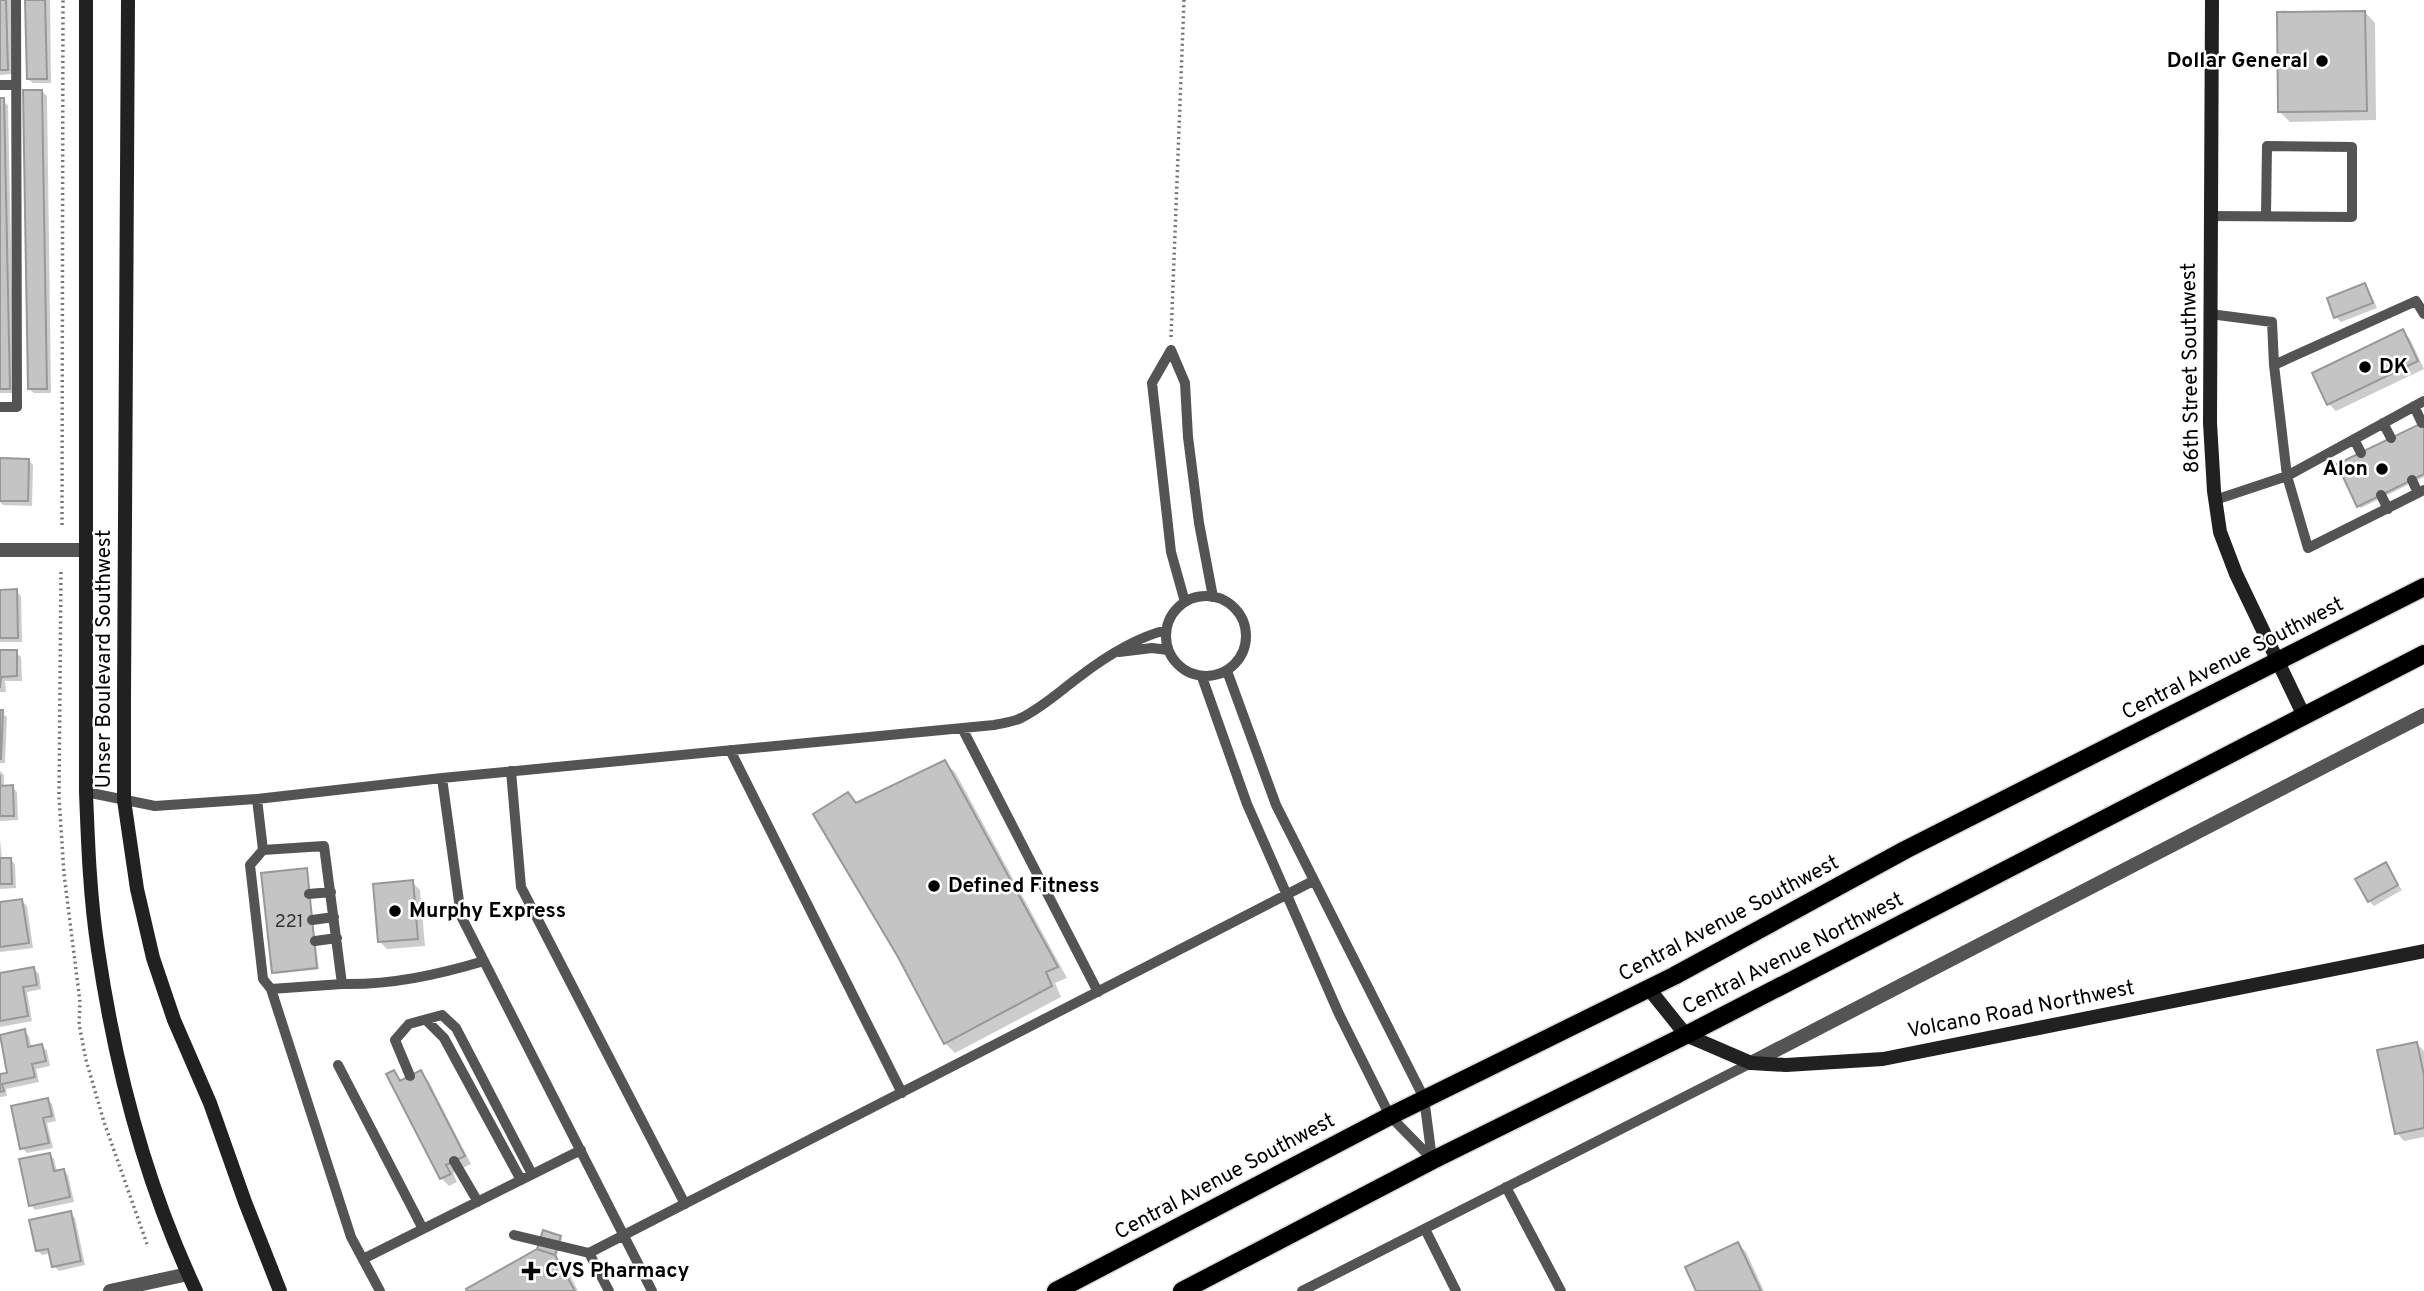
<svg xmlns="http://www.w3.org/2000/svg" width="2424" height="1291" viewBox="0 0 2424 1291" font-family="Overpass,sans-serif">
<rect width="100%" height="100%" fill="#fff"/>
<!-- shadow -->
<path fill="#0003" d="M0 0H11L12 74 0 75Z
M27 0H50L51 83H33L28 79Z
M2365 12 2375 23 2376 120 2290 122 2279 111Z
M42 91 47 96 51 393H34L29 389Z
M0 100 8 105 14 393H0Z
M2364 285 2369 290 2377 308 2341 322 2336 317Z
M2403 331 2410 339 2424 369 2336 411 2329 404Z
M2424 424V477L2361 508 2359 506Z
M0 460H28L33 465 32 506 3 505 0 502Z
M0 591H16L21 596 22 642H0Z
M0 652H16L21 657 22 681H5L6 692H0Z
M0 712 7 717 5 763H0Z
M944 762 955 772 1067 978 1055 983 1061 997 955 1053 945 1043 848 794 858 804Z
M0 771 4 775V787H12L17 792 18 820 0 821Z
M0 839 2 859H10L15 864 16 888 0 889Z
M2385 865 2402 890 2374 906 2369 901Z
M306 869 319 969 276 974 274 972Z
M412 882 420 890 425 946 387 949 380 942Z
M22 901 27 906 33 948 0 952V904Z
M34 969 39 974 41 989 27 992 32 1021 0 1027V975Z
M24 1031 29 1036 32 1048 42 1046 47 1051 50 1066 36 1069 39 1082 6 1089 7 1096 0 1097V1076L9 1074 0 1037Z
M2416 1043 2424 1051V1137L2404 1141 2397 1133Z
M394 1072 403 1082 421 1073 428 1080 471 1164 453 1173 457 1182 449 1186 441 1178Z
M47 1100 52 1104 56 1121 47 1123 53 1148 27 1153 22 1148Z
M50 1154 54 1159 57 1172 63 1171 68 1175 74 1202 35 1210 31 1205Z
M70 1213 75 1218 85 1265 59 1271 54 1266 51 1253 42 1255 37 1250Z
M560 1237 562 1239 556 1258 566 1267 578 1291H469Z
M1738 1244 1746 1252 1764 1291H1698Z"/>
<!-- building -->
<path fill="#c4c4c4" stroke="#989898" stroke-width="2" d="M0 0H6L8 70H0Z
M25 0H45L47 79H27Z
M2365 11 2367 111 2278 112 2277 12Z
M23 90H42L47 389H28Z
M0 98H4L10 389H0Z
M2365 283 2373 303 2334 318 2327 298Z
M2403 329 2418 361 2327 405 2312 373Z
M2424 422V474L2357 507 2337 464Z
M0 458 29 459 28 501H0Z
M17 589 18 638H0V590Z
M0 650H17V676L1 677 0 688Z
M0 710H3L1 759H0Z
M945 760 1058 967 1046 972 1052 986 944 1044 898 957 813 814 848 792 856 803Z
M0 775V786L13 785 14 816H0Z
M0 858H11L12 884H0Z
M2386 862 2398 885 2368 902 2355 879Z
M307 868 317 968 272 973 261 873Z
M413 880 418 939 378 942 373 884Z
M22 899 29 943 0 947V902Z
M34 967 37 985 23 987 28 1016 0 1021V973Z
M25 1029 28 1047 42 1044 46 1061 32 1064 35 1077 2 1084 4 1091 0 1092V1074L7 1073 0 1035Z
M2417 1042 2424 1075V1128L2395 1134 2377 1050Z
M394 1070 400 1081 421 1070 465 1156 446 1165 451 1174 440 1179 386 1074Z
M48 1098 52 1116 43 1118 49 1143 20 1149 11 1106Z
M50 1153 54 1171 64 1169 70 1197 29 1206 19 1159Z
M71 1211 81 1261 52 1267 48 1249 36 1251 29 1220Z
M543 1230 561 1236 555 1255 537 1249Z
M1738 1242 1761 1291H1696L1685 1267Z
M537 1249 555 1255 575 1291H467L466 1289Z"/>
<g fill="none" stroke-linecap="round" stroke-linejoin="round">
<defs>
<path id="primary" d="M1056 1291 1390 1116 1674 976 1905 850 2424 587
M1182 1291 1433 1160 1686 1035 2424 654"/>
</defs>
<!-- primary casing -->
<use href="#primary" stroke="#dbdbdb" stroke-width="21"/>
<!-- path -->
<path stroke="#767676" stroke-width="3.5" stroke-dasharray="2 3.5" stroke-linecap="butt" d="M1171 337 1184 0
M62 525 63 0
M61 572 59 797 64 874 80 1002 79 1024 86 1060 104 1122 147 1244"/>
<!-- lane -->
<path stroke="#545454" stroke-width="10" d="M0 85H16
M2210 216 2352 217V147L2267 146 2266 215
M2210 314 2272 322 2274 365
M1171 350 1152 383 1171 552 1185 602
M1171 350 1185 383 1188 437 1199 523 1213 597
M2424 401 2287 476 2308 548 2424 490
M2414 406 2422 423
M0 407H17L16 0
M2383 423 2391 438
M2354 439 2361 453
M2412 480 2418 493
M2381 495 2388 509
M2215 500 2287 476 2274 365 2416 301 2424 314
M1166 636a40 40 0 1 1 80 0a40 40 0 1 1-80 0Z
M1119 652 1152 648 1168 650
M1227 671 1276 805 1424 1098 1432 1159
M1202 677 1247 804 1339 1014 1390 1116 1433 1160
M962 728 1098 992
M730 750 902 1093
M511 771 521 887 685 1204
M442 778 461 916 652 1291
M86 792 155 806 257 799 442 778 994 725C1003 723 1013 722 1021 718 1043 707 1060 691 1079 677 1105 657 1135 638 1166 630
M257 799 263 850 250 865 263 979 271 989 351 1237 380 1291
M263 850 324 846 342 984C391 985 437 975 484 961
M309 894 331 892
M312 920 334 917
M315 941 337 938
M271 989 342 984
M426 1020 444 1038 521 1180
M338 1065 423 1229
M410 1076 395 1040 409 1024 442 1015 456 1028 532 1174
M454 1161 478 1202
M1506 1187 1561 1291
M1425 1229 1456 1291
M514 1235 589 1253 1313 881
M589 1253 609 1291
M363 1259 581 1150
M1302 1291 1751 1063"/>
<!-- street -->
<path stroke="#545454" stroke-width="14" d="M0 550H85
M1751 1063 2424 715
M110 1291 188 1274"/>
<!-- secondary -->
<path stroke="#212121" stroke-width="14" d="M86 0V792C88 845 90 898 98 950 115 1066 146 1185 196 1291
M128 0 124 695V800L137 889 153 958 174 1020 210 1103 245 1202 280 1291
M2212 0 2210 423 2214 491 2220 532 2236 574 2304 716
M1649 989 1686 1035 1751 1063 1786 1065 1883 1059 2424 951"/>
<!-- primary -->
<use href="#primary" stroke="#000" stroke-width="18"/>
</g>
<!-- markers -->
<g fill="#000" stroke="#fff" stroke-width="2.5">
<circle cx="2322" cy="61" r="7"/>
<circle cx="2365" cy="367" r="7"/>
<circle cx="2382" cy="469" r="7"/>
<circle cx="934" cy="886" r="7"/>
<circle cx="395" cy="911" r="7"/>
<path d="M527.5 1260.5h7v7h7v7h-7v7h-7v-7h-7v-7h7z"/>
</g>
<g text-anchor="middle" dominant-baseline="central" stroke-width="5" stroke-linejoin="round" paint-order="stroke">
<!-- number labels -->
<g font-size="18" fill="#313131">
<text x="289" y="922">221</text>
</g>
<!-- poi labels -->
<g font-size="21" font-weight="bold" fill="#000" stroke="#fff" text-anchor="start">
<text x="2308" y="61" text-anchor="end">Dollar General</text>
<text x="2379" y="367">DK</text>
<text x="2368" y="469" text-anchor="end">Alon</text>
<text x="948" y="886">Defined Fitness</text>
<text x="409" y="911">Murphy Express</text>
<text x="545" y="1271">CVS Pharmacy</text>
</g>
<!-- street labels -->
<g font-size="21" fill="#000" stroke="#fff">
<text transform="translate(2191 368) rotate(-91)">86th Street Southwest</text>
<text transform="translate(104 659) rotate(-90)">Unser Boulevard Southwest</text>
<text transform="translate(2233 659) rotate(-27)">Central Avenue Southwest</text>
<text transform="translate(1729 919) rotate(-28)">Central Avenue Southwest</text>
<text transform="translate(1793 954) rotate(-27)">Central Avenue Northwest</text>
<text transform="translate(2021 1010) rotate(-11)">Volcano Road Northwest</text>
<text transform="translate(1225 1177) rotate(-28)">Central Avenue Southwest</text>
</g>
</g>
</svg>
